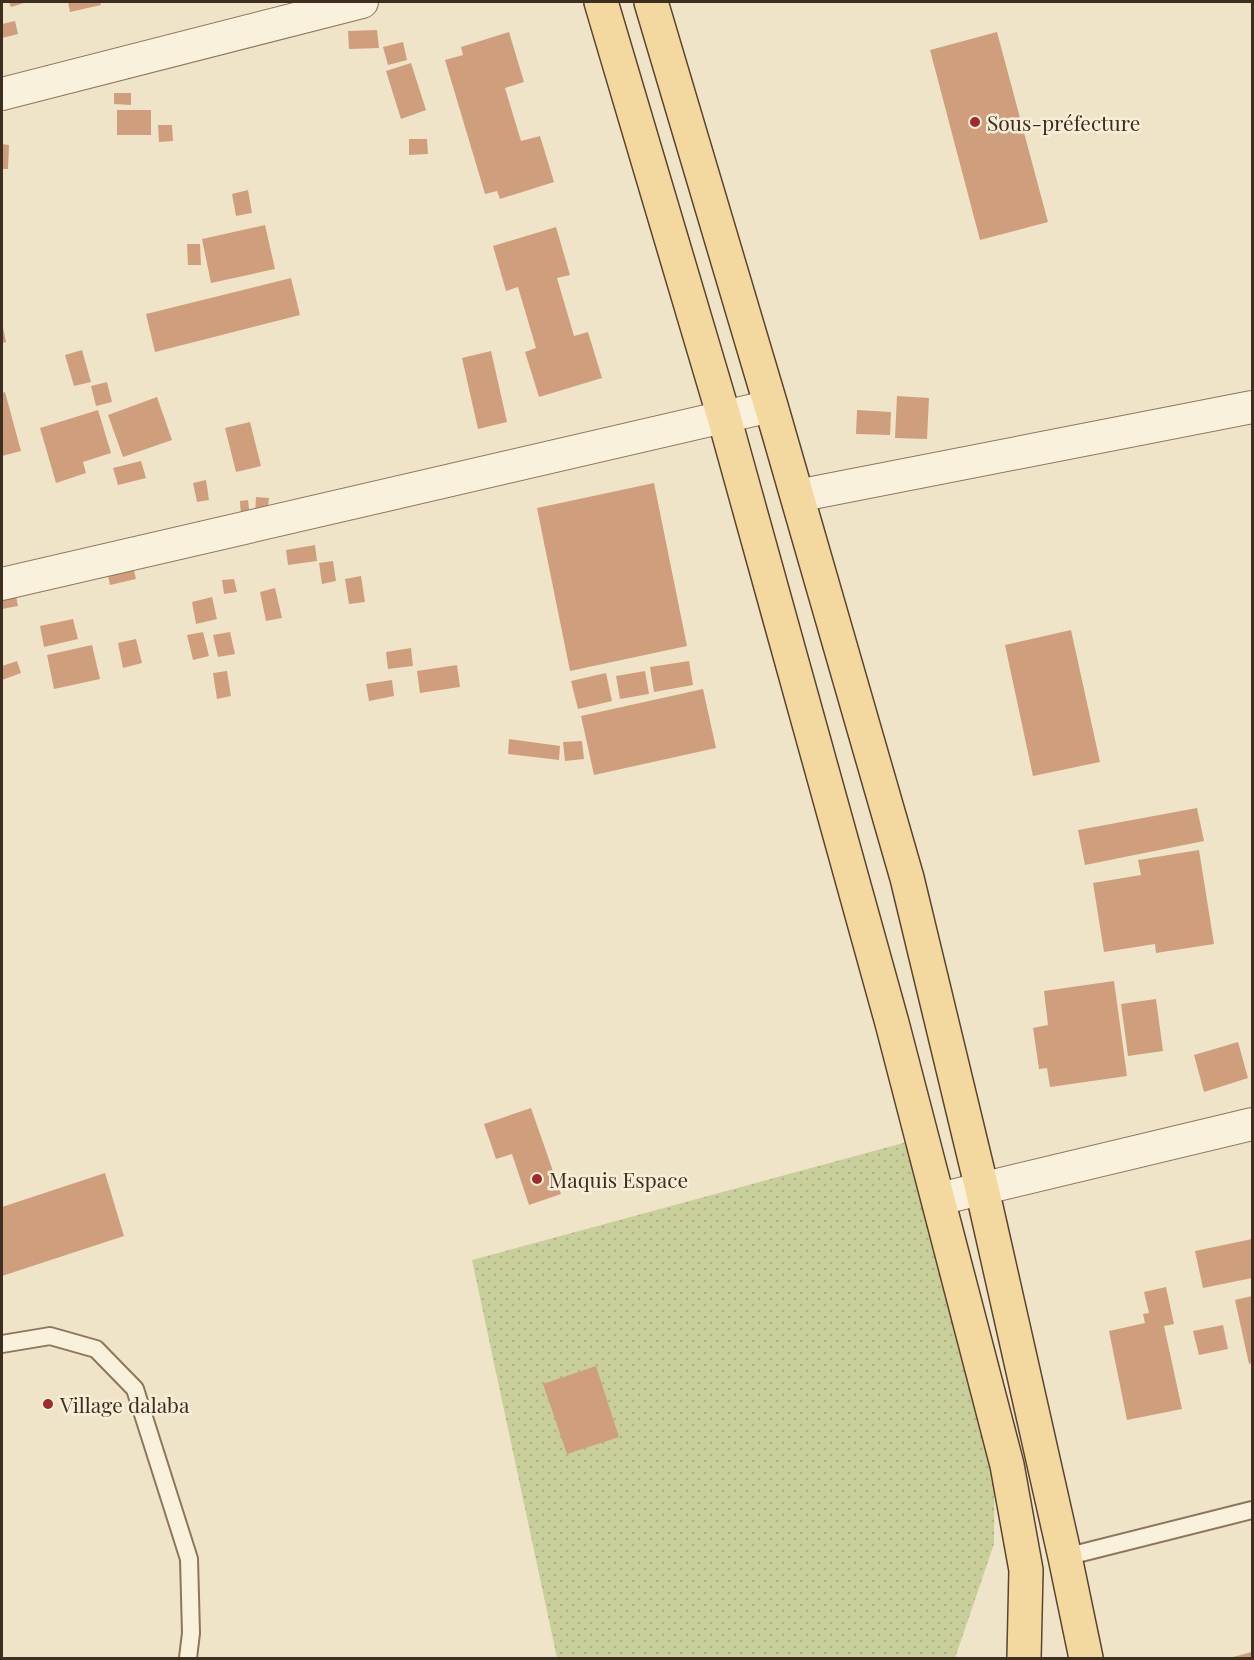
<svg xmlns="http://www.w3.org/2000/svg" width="1254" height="1660" viewBox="0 0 1254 1660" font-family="'Playfair Display',serif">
<defs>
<pattern id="park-dots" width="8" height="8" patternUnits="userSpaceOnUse" patternTransform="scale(1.5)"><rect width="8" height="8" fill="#c9cf9b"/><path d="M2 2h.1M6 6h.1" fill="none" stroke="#aeb285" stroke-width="1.8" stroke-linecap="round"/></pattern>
</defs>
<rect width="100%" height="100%" fill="#f0e4c8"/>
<!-- park -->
<path fill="url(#park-dots)" d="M918 1139 995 1434 994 1544 955 1658H557L472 1260Z"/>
<!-- building -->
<path fill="#cf9f7d" d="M9 2H27L11 7Z
M68 2H100L101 5 70 12Z
M15 21 18 34 2 38V24Z
M377 30 379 48 349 49 348 31Z
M509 32 524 82 505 88 521 141 540 136 554 182 500 199 497 191 485 194 445 60 463 55 461 47Z
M997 32 1048 222 980 240 930 50Z
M403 42 407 60 388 65 383 47Z
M411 63 426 110 401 119 386 71Z
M114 93H131V105L114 104Z
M117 110H151V135H117Z
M158 125H172L173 141 159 142Z
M409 139H427L428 154 409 155Z
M2 144 9 145 8 169H2Z
M248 190 252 213 236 216 232 194Z
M265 225 275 269 211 283 202 239Z
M556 227 570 275 557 278 574 336 588 332 602 378 539 397 525 352 536 348 518 287 506 291 493 246Z
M187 244H200L201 265H188Z
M291 278 300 315 155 352 146 314Z
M2 323 6 342 2 343Z
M82 350 91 382 74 386 65 355Z
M491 351 507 422 478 429 462 358Z
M107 382 112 402 96 406 91 386Z
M5 392 21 451 2 456V393Z
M897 396 929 398 927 439 895 438Z
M157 397 172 440 123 457 108 415Z
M98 410 111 453 83 462 86 473 56 483 40 428Z
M857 410 891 412 890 435 856 434Z
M250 422 261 466 236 472 225 428Z
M141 461 146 478 118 485 113 468Z
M206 480 209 500 197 502 193 483Z
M654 483 687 646 570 671 537 508Z
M256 497 269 498 267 516 255 515Z
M248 500 250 517H241L240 501Z
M315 545 317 561 288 565 286 550Z
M333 561 336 581 322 584 319 563Z
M132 562 136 579 110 585 106 567Z
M361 576 365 602 349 604 345 579Z
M234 579 237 592 224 594 222 580Z
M275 588 282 618 266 621 260 592Z
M15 591 18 606 2 609V594Z
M212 597 217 619 196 624 192 602Z
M73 619 78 639 44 647 40 626Z
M1071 630 1100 762 1033 776 1005 645Z
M203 632 209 656 193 660 187 635Z
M230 632 235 654 218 657 213 635Z
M136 639 142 663 123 668 118 643Z
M92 645 100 679 54 689 47 655Z
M411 648 413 666 388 669 386 652Z
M17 661 21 673 2 680V666Z
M689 661 693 685 654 692 650 667Z
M457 665 460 687 420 693 417 671Z
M227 671 231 696 217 699 213 673Z
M645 671 649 694 620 699 616 676Z
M606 673 612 701 578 709 571 681Z
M392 680 394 696 369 701 366 684Z
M703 689 716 748 594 775 581 716Z
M509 739 560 746 559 760 508 754Z
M582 741 584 759 565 761 563 742Z
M1197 808 1204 841 1085 865 1078 830Z
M1199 850 1214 944 1156 953 1155 944 1104 952 1093 883 1141 875 1138 860Z
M1114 981 1127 1076 1050 1087 1047 1068 1039 1069 1033 1028 1048 1025 1044 991Z
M1156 999 1163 1051 1128 1056 1121 1004Z
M1238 1042 1248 1078 1204 1092 1194 1055Z
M531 1108 561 1194 529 1205 512 1154 496 1159 484 1124Z
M105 1173 124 1236 2 1276V1207Z
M1252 1239V1278L1203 1288 1195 1251Z
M1166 1287 1174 1324 1164 1326 1182 1409 1127 1420 1109 1331 1145 1323 1143 1314 1149 1313 1144 1292Z
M1252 1296V1363L1249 1364 1235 1300Z
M1223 1325 1228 1349 1199 1355 1193 1331Z
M596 1366 619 1437 567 1454 543 1384Z
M1252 1652V1658H1229Z"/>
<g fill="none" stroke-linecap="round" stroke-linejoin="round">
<defs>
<path id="service" d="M2 1344 50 1336 96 1349 135 1389 189 1559 191 1633 188 1658
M1065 1557 1252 1510"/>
<path id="minor" d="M2 94 362 2
M797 496 1252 407
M2 584 771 406
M939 1199 1252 1124"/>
<path id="primary" d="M601 2 724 417 892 1023 1007 1465 1026 1570 1024 1658
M651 2 771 406 907 878 982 1189 1065 1557 1086 1658"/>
</defs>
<!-- service casing -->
<use href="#service" stroke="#8d765c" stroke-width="20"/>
<!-- minor casing -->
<use href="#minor" stroke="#8d765c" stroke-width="34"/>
<!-- primary casing -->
<use href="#primary" stroke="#5b4430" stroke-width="36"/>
<!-- service -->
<use href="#service" stroke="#faf1dc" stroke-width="16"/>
<!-- minor -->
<use href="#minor" stroke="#faf1dc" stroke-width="32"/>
<!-- primary -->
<use href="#primary" stroke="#f3d9a0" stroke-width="33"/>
</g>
<!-- markers -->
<g fill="#9e2a2b" stroke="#f7eed8" stroke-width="2">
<circle cx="975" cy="122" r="6"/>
<circle cx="537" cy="1179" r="6"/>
<circle cx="48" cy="1404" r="6"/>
</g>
<g text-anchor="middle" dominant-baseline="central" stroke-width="5" stroke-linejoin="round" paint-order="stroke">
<!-- poi labels -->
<g font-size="21" fill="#3d2e20" stroke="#f7eed8" text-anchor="start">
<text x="987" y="122">Sous-préfecture</text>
<text x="549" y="1179">Maquis Espace</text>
<text x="60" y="1404">Village dalaba</text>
</g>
</g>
<!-- border -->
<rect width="1254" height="1660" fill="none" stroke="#3d2e20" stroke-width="6"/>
</svg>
